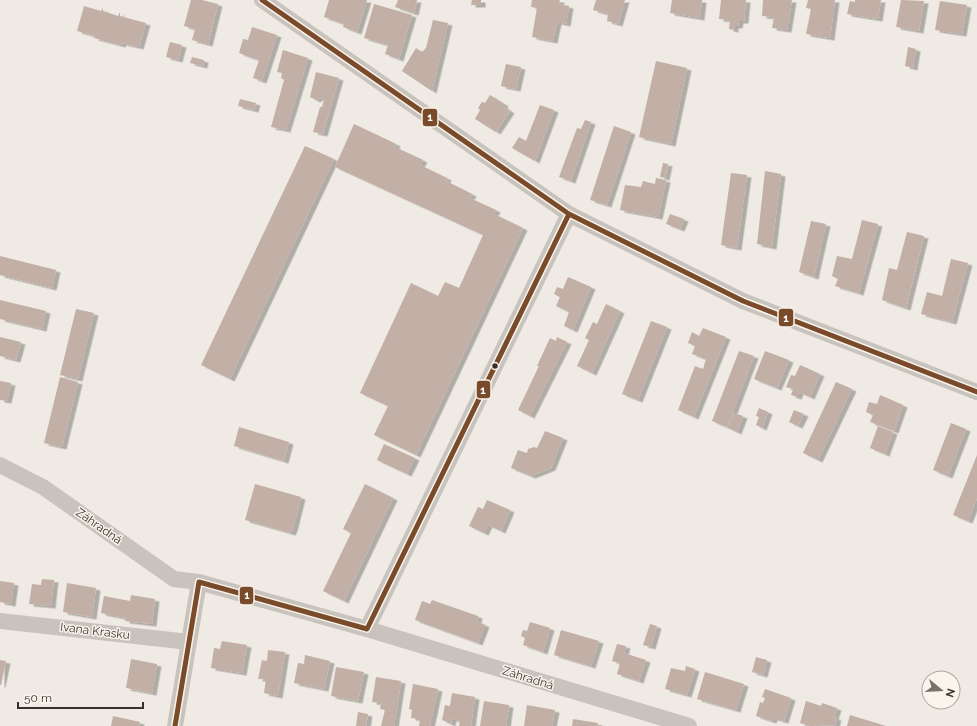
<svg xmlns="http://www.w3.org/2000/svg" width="977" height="726" viewBox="0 0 977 726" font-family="Raleway,sans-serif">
<defs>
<filter id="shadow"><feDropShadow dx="4.5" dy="2.5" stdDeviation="0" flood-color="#0004"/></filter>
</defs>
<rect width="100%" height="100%" fill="#efeae4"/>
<!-- building -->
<path fill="#c2afa6" filter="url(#shadow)" d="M191 0H202L218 4 208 44 192 40 195 29 184 26Z
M329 0H367L357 32 343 27 344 24 324 17Z
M398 0H417L414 13 395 7Z
M472 0H481V5H471Z
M532 0H560L559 4 569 6 566 24 557 22 553 41 532 37 537 8 531 7Z
M596 0H625L618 24 607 21 608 14 593 10Z
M672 0H702L700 18 670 13Z
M721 0H746L744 21H739L738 26H734V30L729 29 730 20 719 19Z
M763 0H792L787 30 772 28 774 17 762 16Z
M808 0H835L830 38 806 34 811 9 806 8Z
M855 0H881L878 19 847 14 850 1 855 2Z
M901 0 924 1 919 31 896 27Z
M940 1 967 5 962 34 935 30Z
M374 4 412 15 399 59 385 54 388 45 364 38Z
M84 6 101 11 103 8V11L118 16 120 12V16L146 23 139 47 122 43 121 45 94 38 95 36 77 31Z
M433 20 448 23 432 91 402 71 416 48 422 52 426 48Z
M252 27 277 35 262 81 253 78 259 60 239 53 243 39 248 40Z
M170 42 182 45 178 60 166 57Z
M908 47 916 49 913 68 905 66Z
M283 50 308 58 286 130 271 127 284 80 281 78 282 73 277 72Z
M192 57 204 60 203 66 190 63Z
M656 61 687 68 671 144 639 137Z
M506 64 521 67 516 89 501 86Z
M316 72 339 78 323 134 313 132 320 107H322L324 99 318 98 316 100 310 97Z
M490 95 504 104 503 106 510 111 496 132 475 119 480 110 478 108 482 102 485 103Z
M240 99 256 103 254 110 238 106Z
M540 105 554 110 535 161 512 148 519 137 526 141Z
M585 120 591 122 571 181 559 177 577 128 581 129Z
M354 124 396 144 395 147 423 160 420 165 447 178 446 181 472 194 470 198 496 210 494 214 523 228 416 455 374 435 388 406 360 393 411 283 438 296 445 282 459 288 483 235 335 167Z
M614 126 631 132 607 205 590 200Z
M305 146 334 159 230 379 201 365Z
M663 163 668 164 665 178 660 177Z
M765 171 781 174 772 247 757 244Z
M731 173 747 175 737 248 721 245Z
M656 178 666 180 658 217 620 210 625 185 641 187 643 181 655 184Z
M670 214 684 219 680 229 666 224Z
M862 220 878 224 859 293 835 286 838 279 832 276 837 256 852 259Z
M811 221 826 224 814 277 799 272Z
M907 232 924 236 906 308 882 300 889 268 897 270Z
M0 256 56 270 52 288 0 275Z
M951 259 968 263 952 322 921 314 927 292 942 296Z
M568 277 591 287 573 330 564 326 569 312 556 306 560 297 554 294 557 287 563 289Z
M0 300 46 311 42 329 0 319Z
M606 304 620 311 592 373 577 366 589 340 585 338 593 322 597 324Z
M76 309 94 313 78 379 60 375Z
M651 321 667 327 638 400 622 394Z
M703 328 726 337 694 417 678 410 695 366 703 369 706 359 692 354 695 346 688 343 692 332 699 336Z
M0 337 21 342 16 360 0 356Z
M557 337 567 342 530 416 518 410 539 366H537L550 338 556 341Z
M739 351 754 356 727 427 712 421Z
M765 351 789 360 777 388 754 379Z
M800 365 820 374 810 397 799 392 797 397 791 395 793 389 786 387 791 375 795 376Z
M60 377 78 382 62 447 44 443Z
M0 381 11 383 7 401 0 400Z
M836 382 852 389 818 460 803 453Z
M880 395 903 405 894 431 870 422 873 415 866 412 869 402 877 404Z
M759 408 768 412 762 428 756 425 759 417 756 416Z
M794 410 804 414 798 426 789 422Z
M734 413 743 416 737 432 728 428Z
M951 423 966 429 948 476 933 470Z
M878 426 893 432 885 454 870 448Z
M239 427 289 442 284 461 234 446Z
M545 431 563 438 551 468 531 476 511 468 518 450 527 453 528 449 534 447 537 448Z
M384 444 415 458 407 474 377 460Z
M977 455V498L968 521 953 515Z
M255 484 301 497 293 529 291 533 245 520Z
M365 484 393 498 344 601 323 591 351 533 343 529Z
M487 500 510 510 501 531 488 525 484 533 469 526 478 507 483 509Z
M42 579 54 580 51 606 29 604 32 584 41 585Z
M0 581 14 583 11 604 0 602Z
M67 583 96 588 92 617 63 612Z
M131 595 155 599 152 624 125 621 126 618 101 613 104 596 130 601Z
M432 600 478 616 477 621 485 625 478 643 415 620 422 601 430 604Z
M530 622 550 628 543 652 523 645 525 638 521 636 523 630 527 631Z
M650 624 657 626 651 647 643 645Z
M561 630 599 641 591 666 554 655Z
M222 641 247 645 242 673 211 668 214 648 220 649Z
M617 644 626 646 624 653 646 660 639 681 617 674 620 663 612 661Z
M268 650 285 652 278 696 264 693 266 679H258L262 660 267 661Z
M305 655 330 661 324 689 294 683 298 663 304 664Z
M756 657 767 660 763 675 752 672Z
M131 659 157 664 152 693 126 688Z
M0 660 6 661 1 685H0Z
M686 666 695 669 687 695 665 689 671 668 685 671Z
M336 667 364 672 358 701 331 696Z
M705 672 744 684 736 710 697 699Z
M376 677 401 681 394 726H381L385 710 380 709 381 703 372 702Z
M413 684 438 689 430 726H419L420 719 411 718 412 710 409 709Z
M765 689 791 698 784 721 773 718 772 721 756 716 760 702 763 703 765 698 762 697Z
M452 693 475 697 471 726H459L460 721 452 719 451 724 442 720 445 705 450 706Z
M484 701 509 705 506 726H480Z
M806 701 821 706 822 703 837 708 834 717 837 718 835 725 810 726 800 723Z
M527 705 555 710 552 726H524Z
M358 712 368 714 366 726H356Z
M850 715 886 726H847Z
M113 716 140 722 139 726H111Z
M573 719 598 723 597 726H572Z"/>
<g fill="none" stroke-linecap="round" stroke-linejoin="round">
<!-- minor -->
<path stroke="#c9c3bd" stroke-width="16" d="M262 0 569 214 743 301 977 392
M0 465 43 487 174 579 199 582
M0 621 189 642
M367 629 689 726
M175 726 199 582 367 629 569 214"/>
<defs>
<path id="bus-1" d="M262 0 569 214 743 301 977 392
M175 726 199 582 367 629 569 214"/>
</defs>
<!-- bus-1 casing -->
<use href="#bus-1" stroke="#faf4ed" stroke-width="8"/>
<!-- bus-1 -->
<use href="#bus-1" stroke="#7a4b2a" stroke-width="5"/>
</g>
<!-- markers -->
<circle fill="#3a302b" stroke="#faf4ed" stroke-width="1.5" cx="495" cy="366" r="3.5"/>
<g text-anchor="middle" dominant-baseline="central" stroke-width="3" stroke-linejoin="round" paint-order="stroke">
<!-- street labels -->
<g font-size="12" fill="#3a302b" stroke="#faf4ed">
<text transform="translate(99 526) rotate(35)">Záhradná</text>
<text transform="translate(95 631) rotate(7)">Ivana Krasku</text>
<text transform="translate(528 678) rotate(17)">Záhradná</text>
</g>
</g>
<g stroke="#faf4ed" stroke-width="1.5">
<rect x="422" y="108" width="16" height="19" rx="4" fill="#7a4b2a"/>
<rect x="778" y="308" width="16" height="19" rx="4" fill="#7a4b2a"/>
<rect x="476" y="380" width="15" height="19" rx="4" fill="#7a4b2a"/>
<rect x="239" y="586" width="15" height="19" rx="4" fill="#7a4b2a"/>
</g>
<g font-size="11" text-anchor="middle" font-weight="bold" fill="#fff">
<text x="430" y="121">1</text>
<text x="786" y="322">1</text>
<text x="483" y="394">1</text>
<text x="247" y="599">1</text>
</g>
<!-- north arrow -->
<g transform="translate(941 690) rotate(108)"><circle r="19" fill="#faf4ed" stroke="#ada69f"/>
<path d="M0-3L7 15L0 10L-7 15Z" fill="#79716c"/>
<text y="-6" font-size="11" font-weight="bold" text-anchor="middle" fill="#3a302b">N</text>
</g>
<!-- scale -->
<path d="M18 702v6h125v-6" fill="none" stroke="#3a302b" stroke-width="2"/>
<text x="24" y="702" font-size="12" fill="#3a302b" stroke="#faf4ed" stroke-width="3" paint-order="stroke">50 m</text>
</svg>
